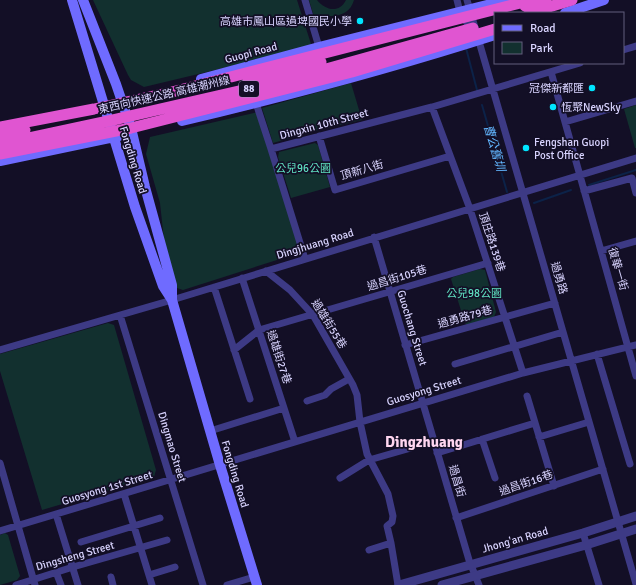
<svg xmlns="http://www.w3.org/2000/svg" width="636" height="585" viewBox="0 0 636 585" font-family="Signika,'Noto Sans TC',sans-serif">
<rect width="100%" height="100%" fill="#130f26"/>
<!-- green -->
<path fill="#12302f" d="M93 0H297L311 44 307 48 144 87 131 80 128 75Z
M309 0H317C325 10 339 14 346 0H354C350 15 334 19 320 14L322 22 316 23Z
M351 83 362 120 322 129 273 143 262 108Z
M636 105V148H635L624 109Z
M258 112 301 248 299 253 183 290 177 288 164 240 160 203 146 154 150 137Z
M315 143 318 145 330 187 291 198 278 157 279 152Z
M480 269 485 270 496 312 494 317 467 325 465 323 451 279 453 277Z
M108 323 114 325 156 470 154 477 42 510 0 371V354Z
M5 533 8 535 20 576 17 580 0 585V535Z"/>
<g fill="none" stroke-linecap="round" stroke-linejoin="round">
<!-- stream -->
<path stroke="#0c2248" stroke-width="2" d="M466 48 477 90
M482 105 507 192
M589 185 636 170
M534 203 571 190"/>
<!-- minor -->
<path stroke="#3d3a85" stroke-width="7" d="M305 0 319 47
M457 0 460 12 473 32
M467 0 636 584
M623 50 636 46
M551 72 636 376
M256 103 271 149
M432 107 470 209 523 373
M565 122 636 101
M319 136 335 190 450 156
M584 191 632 178 636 193
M374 237 469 560 479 585
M601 251 636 241
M305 259 271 149 432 107 580 63
M266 271 290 290 313 315 353 385 357 395 360 422 367 454 388 494 393 516 392 522 387 526 391 543
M242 278 295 442
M214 287 250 399
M120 315 203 585
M405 345 555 303
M0 350 172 300 636 158
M234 350 259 330 488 263
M597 354 630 464
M455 364 563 332
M527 396 554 486
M307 401 325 395 331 389 349 379
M210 431 284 408
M539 437 589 422
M482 439 495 478
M437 453 535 423
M0 463 35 585
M340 478 369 460 411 448
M124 494 152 585
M56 514 78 585
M456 518 603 469
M0 531 523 373 636 345
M583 533 599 585
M81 542 160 518
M369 550 391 543 398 585
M56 572 61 585
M149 575 175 567
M111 577 113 585
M16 585 73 567 167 540
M227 585 254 577"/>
<!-- tertiary -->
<path stroke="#3d3a85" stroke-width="9" d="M399 585 583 533 636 516
M442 585 586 545 636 529"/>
<!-- secondary -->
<path stroke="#6f6bff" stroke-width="10" d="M72 0 135 207 163 286 172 300 220 465 257 585
M83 0 116 84 131 128 145 187 172 285V300
M565 13 604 0
M201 79 319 47 507 0
M182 121C287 96 392 68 495 35
M0 161 119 136"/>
<!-- trunk -->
<path stroke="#e055d1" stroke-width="11" d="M525 6 546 0
M529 13 572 0
M248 80 321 62
M0 127 94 109 172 92 532 0
M0 135 25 130
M0 144 113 120 283 81 473 28
M0 154 131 128 352 72 495 29"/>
</g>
<!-- markers -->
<g fill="#00e5ff" stroke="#130f26" stroke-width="1.5">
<circle cx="360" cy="21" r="4"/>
<circle cx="592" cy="88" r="4"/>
<circle cx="553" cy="107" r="4"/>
<circle cx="526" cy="148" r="4"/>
</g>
<g text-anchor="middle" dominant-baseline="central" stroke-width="3.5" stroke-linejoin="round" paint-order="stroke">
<!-- shield labels -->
<rect fill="#130f26" stroke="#9e99be" stroke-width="1" x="239" y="81" width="20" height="16" rx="3"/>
<g font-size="10" font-weight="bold" fill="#d9d4ff">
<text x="249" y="89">88</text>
</g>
<!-- poi labels -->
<g font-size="11" fill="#d9d4ff" stroke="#130f26" text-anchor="end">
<text x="352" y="21">高雄市鳳山區過埤國民小學</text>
<text x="584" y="88">冠傑新都匯</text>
<text x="561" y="107" text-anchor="start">恆聚NewSky</text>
<text x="534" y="142" text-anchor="start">Fengshan Guopi<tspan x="534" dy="13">Post Office</tspan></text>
</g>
<!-- street labels -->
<g font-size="11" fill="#d9d4ff" stroke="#130f26">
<text transform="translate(251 53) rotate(-15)">Guopi Road</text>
<text transform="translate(164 95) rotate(-13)">東西向快速公路 高雄潮州線</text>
<text transform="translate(324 124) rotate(-15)">Dingxin 10th Street</text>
<text transform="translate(133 160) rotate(73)">Fongding Road</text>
<text transform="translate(362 170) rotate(-16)">頂新八街</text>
<text transform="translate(492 242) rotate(72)">頂庄路139巷</text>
<text transform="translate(315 244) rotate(-17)">Dingjhuang Road</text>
<text transform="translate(618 269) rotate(74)">復華一街</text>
<text transform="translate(397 278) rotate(-17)">過昌街105巷</text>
<text transform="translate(559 278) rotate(74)">過勇路</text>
<text transform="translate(465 317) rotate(-16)">過勇路79巷</text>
<text transform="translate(329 324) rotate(58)">過雄街55巷</text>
<text transform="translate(412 328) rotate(73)">Guochang Street</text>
<text transform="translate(279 357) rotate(72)">過雄街27巷</text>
<text transform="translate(424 391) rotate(-17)">Guosyong Street</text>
<text transform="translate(172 447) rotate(73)">Dingmao Street</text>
<text transform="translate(235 474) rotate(73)">Fongding Road</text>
<text transform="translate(457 481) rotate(74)">過昌街</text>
<text transform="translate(526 483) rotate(-19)">過昌街16巷</text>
<text transform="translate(107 488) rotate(-17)">Guosyong 1st Street</text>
<text transform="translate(515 540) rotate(-16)">Jhong'an Road</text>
<text transform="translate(75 556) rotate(-16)">Dingsheng Street</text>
</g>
<!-- park labels -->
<g font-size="11" fill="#5fe0c0" stroke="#130f26">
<text x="303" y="168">公兒96公園</text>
<text x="474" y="293">公兒98公園</text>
</g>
<!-- water labels -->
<g font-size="12" font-style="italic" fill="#62b6ff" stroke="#130f26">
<text transform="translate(494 148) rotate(74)">曹公舊圳</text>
</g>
<!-- district labels -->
<g font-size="15" font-weight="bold" fill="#ffd6f0" stroke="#130f26">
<text x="424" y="442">Dingzhuang</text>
</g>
</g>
<!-- legend -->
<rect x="494" y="12" width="130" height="52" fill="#130f26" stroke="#625e7d"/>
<rect x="502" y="25" width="20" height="6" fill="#6f6bff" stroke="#625e7d"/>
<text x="530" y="32" font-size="12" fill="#d9d4ff">Road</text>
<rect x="502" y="42" width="20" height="12" fill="#12302f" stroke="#625e7d"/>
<text x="530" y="52" font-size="12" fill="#d9d4ff">Park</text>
</svg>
